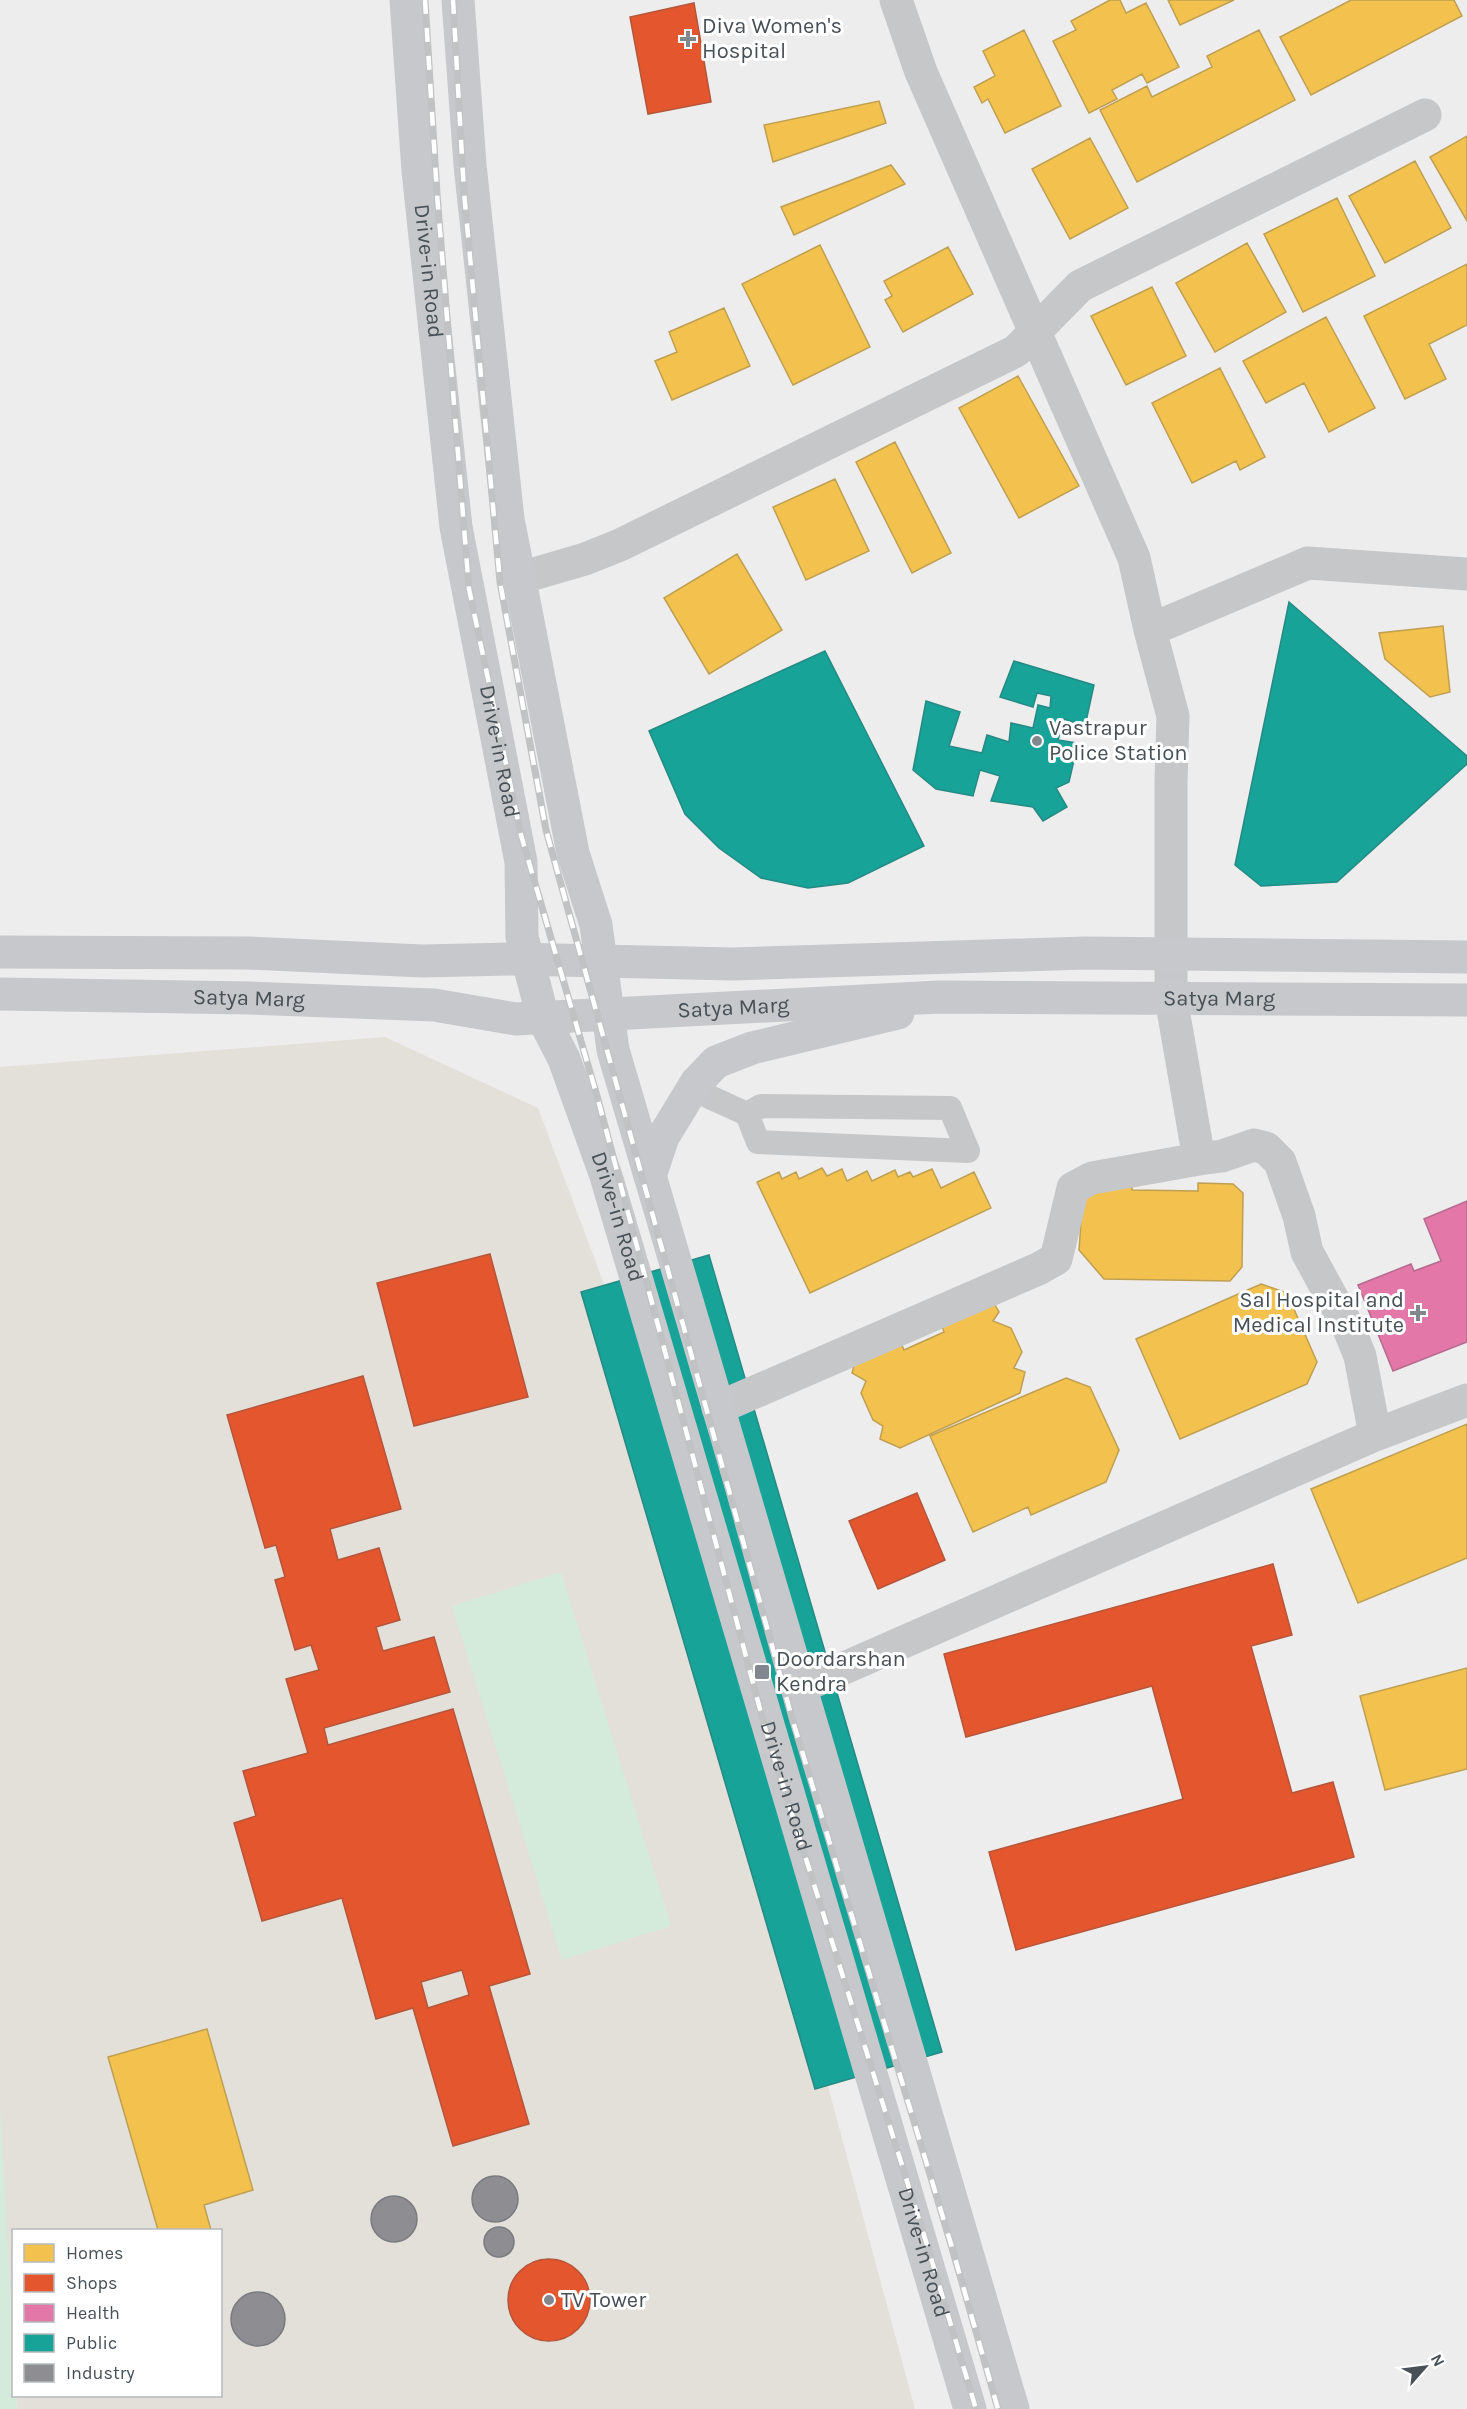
<svg xmlns="http://www.w3.org/2000/svg" width="1467" height="2409" viewBox="0 0 1467 2409" font-family="Karla,sans-serif">
<rect width="100%" height="100%" fill="#eeeded"/>
<!-- commercial -->
<path fill="#e3e0da" d="M385 1037 538 1108 631 1356 915 2409H17L16 2396H220V2230H14L13 2361 0 2167V1067Z"/>
<!-- green -->
<path fill="#d4ebdc" d="M561 1572 671 1926 562 1960 452 1606Z
M0 2104 13 2343 14 2396H16L17 2409H0Z"/>
<!-- homes -->
<path fill="#f2c14e" stroke="#bf9f51" stroke-width="1.5" d="M1110 0H1120L1126 13 1146 3 1179 67 1147 83 1142 74 1112 90 1117 99 1089 113 1053 41 1076 30 1071 21Z
M1168 0H1234L1180 25Z
M1351 0H1454L1462 16 1311 95 1280 37Z
M1024 30 1061 106 1005 133 988 99 982 103 974 87 995 76 983 51Z
M1259 30 1295 100 1137 182 1100 110 1147 86 1152 97 1212 67 1207 56Z
M879 101 886 123 773 162 764 125Z
M1467 136V221L1430 157Z
M1090 138 1128 208 1070 239 1032 169Z
M1415 161 1451 228 1385 263 1349 196Z
M891 165 905 184 794 235 781 207Z
M1337 198 1375 276 1303 312 1264 234Z
M1247 243 1286 312 1215 352 1176 283Z
M820 245 870 347 793 385 742 284Z
M948 247 973 294 903 332 885 300 892 296 884 281Z
M1467 264V325L1429 344 1446 379 1405 399 1364 316Z
M1152 287 1186 356 1126 385 1091 316Z
M724 308 750 366 672 400 655 361 677 352 669 332Z
M1326 317 1375 408 1329 432 1304 383 1266 403 1243 361Z
M1220 368 1265 457 1240 470 1236 461 1192 483 1152 403Z
M1018 376 1079 486 1019 518 959 408Z
M895 442 951 553 912 573 856 462Z
M835 479 869 551 806 580 773 507Z
M737 554 782 630 709 674 664 598Z
M1443 626 1450 692 1430 697 1385 659 1379 633Z
M822 1168 827 1176 842 1169 847 1181 867 1171 872 1181 895 1170 898 1177 910 1172 913 1177 932 1169 941 1188 974 1172 991 1208 810 1293 757 1182 779 1172 782 1179 796 1172 799 1179Z
M1132 1182V1190L1198 1191V1183L1233 1184 1243 1193 1242 1267 1230 1281 1104 1279 1079 1250 1083 1195Z
M1261 1284 1287 1293 1317 1362 1307 1384 1180 1439 1136 1339Z
M995 1305 999 1312 993 1321 1011 1328 1022 1352 1014 1368 1025 1372 1020 1393 900 1448 880 1439 883 1426 873 1420 861 1393 866 1381 852 1373 857 1355 898 1336 904 1350 944 1332 939 1318Z
M1066 1378 1090 1387 1119 1450 1106 1482 1031 1515 1028 1507 973 1532 930 1436Z
M1467 1424V1558L1358 1603 1311 1489Z
M1467 1668V1769L1385 1790 1360 1696Z
M207 2029 253 2190 204 2205 211 2230H158L108 2057Z"/>
<!-- shops -->
<path fill="#e4572e" stroke="#b5553a" stroke-width="1.5" fill-rule="evenodd" d="M694 3 711 102 648 114 630 17Z
M490 1254 528 1397 414 1426 377 1283Z
M363 1376 401 1509 330 1529 338 1560 379 1548 400 1620 376 1627 383 1651 434 1637 450 1692 324 1728 328 1745 453 1709 530 1974 489 1986 529 2124 453 2146 413 2008 376 2019 342 1898 262 1921 234 1823 256 1816 243 1771 308 1753 286 1679 319 1670 311 1645 295 1650 275 1580 285 1577 276 1545 265 1548 227 1415ZM462 1970 469 1995 428 2008 421 1982Z
M917 1493 945 1560 878 1589 849 1521Z
M1273 1564 1292 1635 1251 1646 1292 1793 1333 1782 1354 1857 1016 1950 989 1852 1183 1799 1152 1686 966 1737 944 1654Z
M508 2300a41 41 0 1 1 82 0a41 41 0 1 1-82 0Z"/>
<!-- health -->
<path fill="#e377a8" stroke="#b46b90" stroke-width="1.5" d="M1467 1201V1342L1393 1371 1358 1285 1411 1264 1414 1271 1441 1261 1424 1219Z"/>
<!-- public -->
<path fill="#17a398" stroke="#258a84" stroke-width="1.5" d="M1289 602 1467 756V764L1337 882 1261 886 1235 865Z
M825 651 924 846 848 883 808 888 761 878 719 848 685 814 649 731Z
M1014 661 1094 685 1085 726 1064 719 1058 740 1078 743 1069 782 1056 788 1067 807 1043 821 1033 807 991 801 1000 776 980 770 973 796 936 789 913 770 926 701 960 712 949 746 982 753 987 735 1009 742 1011 723 1033 728 1038 705 1050 708 1051 696 1037 693 1033 707 1000 697Z
M709 1255 942 2052 815 2089 581 1292Z"/>
<!-- industry -->
<path fill="#8d8d92" stroke="#787b80" stroke-width="1.5" d="M472 2199a23 23 0 1 1 46 0a23 23 0 1 1-46 0Z
M371 2219a23 23 0 1 1 46 0a23 23 0 1 1-46 0Z
M484 2242a15 15 0 1 1 30 0a15 15 0 1 1-30 0Z
M231 2319a27 27 0 1 1 54 0a27 27 0 1 1-54 0Z"/>
<g fill="none" stroke-linecap="round" stroke-linejoin="round">
<!-- service -->
<path stroke="#c5c7c8" stroke-width="24" d="M692 1089 747 1114 761 1106 950 1108 968 1151 758 1142 747 1114"/>
<!-- minor -->
<path stroke="#c5c7c8" stroke-width="33" d="M520 578 585 559 620 545 1016 351 1080 286 1425 115
M1150 630 1308 563 1467 574
M718 1408 1038 1269 1056 1259 1073 1188 1092 1178 1199 1159 1171 998V782L1173 716 1150 630 1134 558 921 72 896 0
M1375 1435 1467 1400
M801 1687 1375 1435 1360 1356 1349 1329 1307 1252 1299 1216 1280 1162 1266 1148 1254 1145 1222 1156 1199 1159"/>
<!-- secondary -->
<g stroke="#c6c8cb" stroke-width="33">
<path id="s1" d="M406 0 418 171 456 527 521 862 522 937 543 1018 564 1059 606 1176 970 2409"/>
<path d="M458 0 470 165 508 519 573 853 596 925 613 1050 1013 2409"/>
<path d="M0 952 248 953 422 961 513 959 733 964 1085 953 1467 957"/>
<path id="s2" d="M0 994 250 998 434 1005 516 1019 939 997 1467 1000"/>
<path d="M650 1176 663 1137 696 1083 716 1062 752 1048 898 1013"/>
</g>
<defs>
<path id="rail" d="M425 0 437 194 469 589 521 835 597 1096 765 1728 928 2248 976 2409
M453 0 464 192 500 582 546 830 792 1718 951 2244 998 2409"/>
</defs>
<!-- rail casing -->
<use href="#rail" stroke="#c1c2c3" stroke-width="7"/>
<!-- rail -->
<use href="#rail" stroke="#fff" stroke-width="4.5" stroke-dasharray="14" stroke-linecap="butt"/>
</g>
<!-- markers -->
<g fill="#81878c" stroke="#fff" stroke-width="2">
<path d="M685 30h6v6h6v6h-6v6h-6v-6h-6v-6h6z"/>
<circle cx="1037" cy="741" r="6"/>
<path d="M1415 1304h6v6h6v6h-6v6h-6v-6h-6v-6h6z"/>
<rect x="754" y="1664" width="16" height="16" rx="3"/>
<circle cx="549" cy="2300" r="6"/>
</g>
<g text-anchor="middle" dominant-baseline="central" stroke-width="6" stroke-linejoin="round" paint-order="stroke">
<!-- poi labels -->
<g font-size="22" fill="#475057" stroke="#fff" text-anchor="start">
<text x="702" y="26">Diva Women's<tspan x="702" dy="25">Hospital</tspan></text>
<text x="1049" y="728">Vastrapur<tspan x="1049" dy="25">Police Station</tspan></text>
<text x="1404" y="1300" text-anchor="end">Sal Hospital and<tspan x="1404" dy="25">Medical Institute</tspan></text>
<text x="776" y="1659">Doordarshan<tspan x="776" dy="25">Kendra</tspan></text>
<text x="561" y="2300">TV Tower</text>
</g>
<!-- street labels -->
<g font-size="22" fill="#475057" stroke="#fff">
<text stroke="none"><textPath href="#s1" startOffset="272">Drive-in Road</textPath></text>
<text stroke="none"><textPath href="#s1" startOffset="758">Drive-in Road</textPath></text>
<text stroke="none"><textPath href="#s2" startOffset="249">Satya Marg</textPath></text>
<text stroke="none"><textPath href="#s2" startOffset="1221">Satya Marg</textPath></text>
<text stroke="none"><textPath href="#s2" startOffset="735">Satya Marg</textPath></text>
<text stroke="none"><textPath href="#s1" startOffset="1242">Drive-in Road</textPath></text>
<text stroke="none"><textPath href="#s1" startOffset="1836">Drive-in Road</textPath></text>
<text stroke="none"><textPath href="#s1" startOffset="2322">Drive-in Road</textPath></text>
</g>
</g>
<!-- legend -->
<rect x="12" y="2229" width="210" height="168" fill="#ffffff" stroke="#b5b9bc" stroke-width="1.5"/>
<rect x="24" y="2244" width="30" height="18" fill="#f2c14e" stroke="#b5b9bc" stroke-width="1.5"/>
<text x="66" y="2259" font-size="18" fill="#475057">Homes</text>
<rect x="24" y="2274" width="30" height="18" fill="#e4572e" stroke="#b5b9bc" stroke-width="1.5"/>
<text x="66" y="2289" font-size="18" fill="#475057">Shops</text>
<rect x="24" y="2304" width="30" height="18" fill="#e377a8" stroke="#b5b9bc" stroke-width="1.5"/>
<text x="66" y="2319" font-size="18" fill="#475057">Health</text>
<rect x="24" y="2334" width="30" height="18" fill="#17a398" stroke="#b5b9bc" stroke-width="1.5"/>
<text x="66" y="2349" font-size="18" fill="#475057">Public</text>
<rect x="24" y="2364" width="30" height="18" fill="#8d8d92" stroke="#b5b9bc" stroke-width="1.5"/>
<text x="66" y="2379" font-size="18" fill="#475057">Industry</text>
<!-- north arrow -->
<g transform="translate(1425 2367) rotate(62)" stroke="#ffffff" stroke-width="4.5" paint-order="stroke">
<path d="M0-4.5L10 22L0 15L-10 22Z" fill="#475057"/>
<text y="-9" font-size="16" font-weight="bold" text-anchor="middle" fill="#475057">N</text>
</g>
</svg>
